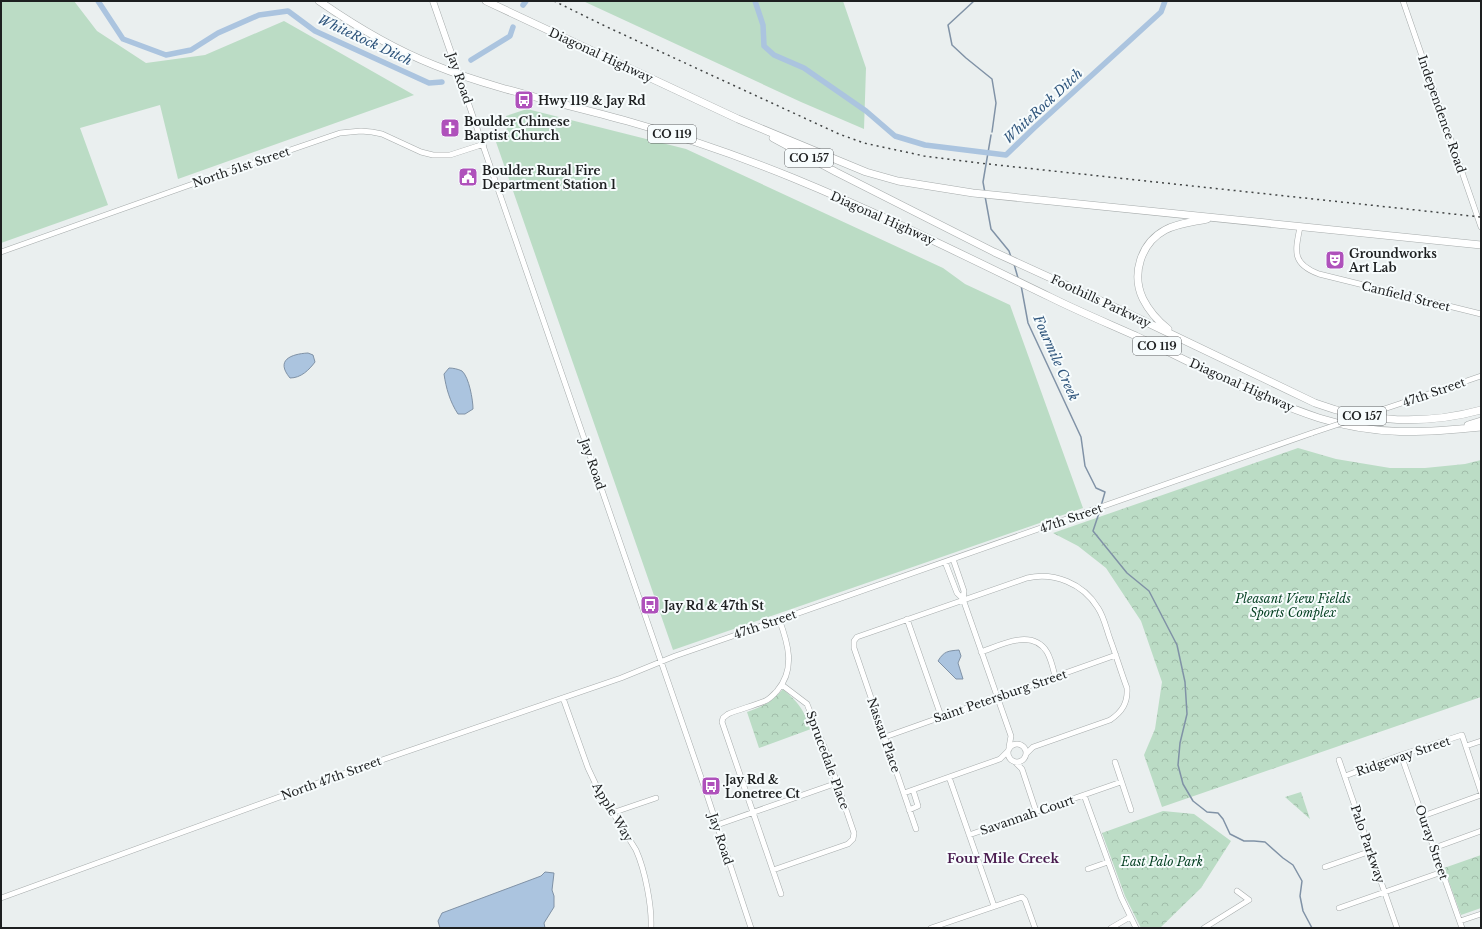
<svg xmlns="http://www.w3.org/2000/svg" width="1482" height="929" viewBox="0 0 1482 929" font-family="'Libre Baskerville',serif">
<defs>
<pattern id="park-crowns" width="20" height="18" patternUnits="userSpaceOnUse"><rect width="20" height="18" fill="#bbdcc5"/><path d="M2 6a3 3 0 1 1 6 0M12 15a3 3 0 1 1 6 0" fill="none" stroke="#a0bca9"/></pattern>
</defs>
<rect width="100%" height="100%" fill="#eaefef"/>
<!-- grass -->
<path fill="#bbdcc5" d="M1 1H74L97 31 146 63 205 55 284 21 414 95 178 179 160 105 80 128 108 205 1 243Z
M583 1H843L866 68 864 129 801 102Z
M527 109 686 149 943 268 965 284 1010 305 1083 508 673 650 496 142 509 126 506 116Z"/>
<!-- park -->
<path fill="url(#park-crowns)" d="M1298 448 1336 459 1390 468H1425L1465 464 1481 460V697L1162 807 1144 755 1155 729 1162 682 1141 621 1106 568 1078 546 1053 533Z
M783 689C798 702 804 710 811 729L759 748 747 712C763 706 772 702 783 689Z
M1301 792 1310 819 1285 797Z
M1163 811 1194 814 1231 841 1201 888 1160 928H1141L1125 896 1102 833Z
M1481 855V908L1461 915 1444 868Z"/>
<!-- water -->
<path fill="#abc4df" stroke="#8092a6" d="M308 353 313 355 315 362C309 370 301 378 290 378 275 360 291 354 308 353Z
M449 368C453 368 458 369 462 371 469 377 473 400 473 409L465 414H458C450 402 446 388 444 374Z
M959 650 961 656 958 663 963 679H956L938 661C944 651 948 651 959 650Z
M545 872 554 873 552 890 554 896V907L544 923 545 928H440L438 921 442 913 541 876Z"/>
<g fill="none" stroke-linecap="round" stroke-linejoin="round">
<!-- stream -->
<path stroke="#8092a6" stroke-width="1.5" d="M974 1 948 25 952 45 966 58 992 79 996 103 992 132
M985 193 983 182 991 135
M985 196 991 229 1009 251 1011 257
M1014 264 1018 278
M1021 285 1028 323 1081 437 1085 466 1096 488 1105 492 1101 506
M1100 510 1093 531 1127 573 1149 591 1177 645 1185 682 1187 714 1180 743 1178 765 1183 784 1193 801 1207 812 1218 813 1223 819 1230 834 1244 841H1254L1265 842 1283 858 1293 865 1302 881 1300 896 1303 911 1312 928"/>
<!-- canal -->
<path stroke="#abc4df" stroke-width="5.5" d="M98 1 123 39 166 55 191 50 218 33 259 15 288 11 315 31 429 83 442 82
M755 1 763 25 764 46 774 55 804 68 866 111 895 136 925 145 1006 155 1034 128 1161 12 1165 1
M523 5 526 1
M471 60 510 36 513 27"/>
<defs>
<path id="minor" d="M1403 1 1481 227
M458 73 704 786 751 928
M1300 227C1295 252 1292 264 1319 274L1481 314
M1 252 235 169 340 133 361 131 372 132 382 134 421 152 433 155H450L484 144
M1402 403 1481 376
M953 559 964 591 963 599 1011 736 1009 747
M945 562 957 593 963 599
M779 619C788 643 796 669 777 691 773 695 770 699 765 701 753 706 740 709 728 714L723 718 722 722 781 894
M907 619 941 716
M981 652C1001 645 1032 628 1047 652 1051 659 1053 668 1055 676
M563 698 588 768 597 787 636 850C645 870 652 906 651 928
M885 737 1116 655
M1008 753a9 9 0 1 1 18 0a9 9 0 1 1-18 0Z
M1466 746 1481 741
M1401 755 1462 928
M1339 760 1397 928
M1015 762 1022 769 1036 811
M1115 762 1131 810
M1345 776 1401 755 1462 735 1481 792
M949 777 994 906
M904 793 1000 759 1008 751
M1084 795 1121 897 1136 928
M909 810 918 806 913 790
M612 813 656 798
M1423 816 1481 795
M717 825 837 783
M916 829 854 648V641L857 637 1027 578C1054 572 1083 583 1098 608 1104 617 1106 628 1110 639 1116 655 1121 672 1127 688 1128 703 1122 712 1110 720L1033 747 1026 754
M969 835 1121 782
M1434 848 1481 831
M1325 867 1371 851
M1088 869 1108 862
M773 870 848 844 853 839 854 833 827 754 807 704 782 685
M1 898 376 762 621 678 675 656 727 638 1312 433
M1339 908 1442 872
M1460 921 1481 914
M931 928 1022 897 1025 900 1035 928
M1111 928 1130 917
M1204 928 1249 900 1237 891"/>
<path id="major" d="M433 1 458 73"/>
<path id="highway" d="M319 1C355 26 393 49 434 65 496 90 563 103 627 121 684 137 739 156 793 178 881 214 965 256 1050 297 1078 311 1107 323 1136 336 1196 365 1256 397 1319 418 1376 436 1423 433 1481 427
M486 1 738 119 866 172 898 181 973 193 1481 245
M773 138 836 172 994 252 1125 312 1315 403C1368 423 1426 425 1481 410
M1168 329C1158 321 1149 311 1143 299 1131 274 1141 243 1165 230 1178 223 1193 222 1207 219
M1468 425 1481 421"/>
</defs>
<!-- minor casing -->
<use href="#minor" stroke="#a6abab" stroke-width="6"/>
<!-- major casing -->
<use href="#major" stroke="#a6abab" stroke-width="7"/>
<!-- highway casing -->
<use href="#highway" stroke="#a6abab" stroke-width="8"/>
<!-- minor -->
<use href="#minor" stroke="#fff" stroke-width="5"/>
<!-- major -->
<use href="#major" stroke="#fff" stroke-width="6"/>
<!-- highway -->
<use href="#highway" stroke="#fff" stroke-width="7"/>
<!-- rail -->
<path stroke="#414444" stroke-width="1.5" stroke-dasharray="2 4" stroke-linecap="butt" d="M554 1 607 27 839 134 864 143 924 156 988 164 1481 217"/>
<defs>
<path id="minor-bridge" d="M1312 433 1402 403"/>
</defs>
<!-- minor-bridge casing -->
<use href="#minor-bridge" stroke="#a6abab" stroke-width="6" stroke-linecap="butt"/>
<!-- minor-bridge -->
<use href="#minor-bridge" stroke="#fff" stroke-width="5"/>
</g>
<!-- icons -->
<defs>
<symbol id="bus-square" viewBox="-11 -11 22 22"><rect x="-9" y="-9" width="18" height="18" rx="4" fill="#af51bb" stroke="#f7fcfd"/><path d="M-5-6H5V4H4V6H2V4H-2V6H-4V4H-5ZM-3.5-4V0h7V-4ZM-3.5 1.2v1.5H-2V1.2ZM2 1.2v1.5H3.5V1.2Z" fill="#fff"/></symbol>
<symbol id="church-square" viewBox="-11 -11 22 22"><rect x="-9" y="-9" width="18" height="18" rx="4" fill="#af51bb" stroke="#f7fcfd"/><path d="M-1.2-6h2.4v3.5h3.3v2.4h-3.3V6h-2.4V-.1h-3.3v-2.4h3.3Z" fill="#fff"/></symbol>
<symbol id="civic-square" viewBox="-11 -11 22 22"><rect x="-9" y="-9" width="18" height="18" rx="4" fill="#af51bb" stroke="#f7fcfd"/><path d="M-.6-6.5H3V-4.5H.6V-3L4-1V1h2V6H-6V1h2V-1L-.6-3ZM-1.2 2.5V6h2.4V2.5Z" fill="#fff"/></symbol>
<symbol id="theatre-square" viewBox="-11 -11 22 22"><rect x="-9" y="-9" width="18" height="18" rx="4" fill="#af51bb" stroke="#f7fcfd"/><path d="M-5-5.5Q0-4 5-5.5V0Q5 5 0 6Q-5 5-5 0ZM-3.3-2.5H-1v1.5H-3.3ZM1-2.5H3.3v1.5H1ZM-2.8 1Q0 5.5 2.8 1Z" fill="#fff"/></symbol>
</defs>
<g fill-rule="evenodd">
<use href="#bus-square" x="513" y="89" width="22" height="22"/>
<use href="#church-square" x="439" y="117" width="22" height="22"/>
<use href="#civic-square" x="457" y="166" width="22" height="22"/>
<use href="#theatre-square" x="1324" y="249" width="22" height="22"/>
<use href="#bus-square" x="639" y="594" width="22" height="22"/>
<use href="#bus-square" x="700" y="775" width="22" height="22"/>
</g>
<g text-anchor="middle" dominant-baseline="central" stroke-width="4" stroke-linejoin="round" paint-order="stroke">
<!-- shield labels -->
<g fill="#f7fcfd" stroke="#5e6162" stroke-width="1">
<rect x="648" y="125" width="48" height="18" rx="3"/>
<rect x="785" y="149" width="48" height="18" rx="3"/>
<rect x="1133" y="337" width="48" height="18" rx="3"/>
<rect x="1338" y="407" width="48" height="18" rx="3"/>
</g>
<g font-size="11" font-weight="bold" fill="#1d1f20">
<text x="672" y="134">CO 119</text>
<text x="809" y="158">CO 157</text>
<text x="1157" y="346">CO 119</text>
<text x="1362" y="416">CO 157</text>
</g>
<!-- street labels -->
<g font-size="12" fill="#1d1f20" stroke="#f7fcfd">
<text transform="translate(601 55) rotate(25)">Diagonal Highway</text>
<text transform="translate(460 78) rotate(71)">Jay Road</text>
<text transform="translate(1442 114) rotate(71)">Independence Road</text>
<text transform="translate(241 167) rotate(-19)">North 51st Street</text>
<text transform="translate(883 218) rotate(24)">Diagonal Highway</text>
<text transform="translate(1406 296) rotate(14)">Canfield Street</text>
<text transform="translate(1101 301) rotate(25)">Foothills Parkway</text>
<text transform="translate(1242 385) rotate(24)">Diagonal Highway</text>
<text transform="translate(1434 392) rotate(-19)">47th Street</text>
<text transform="translate(593 464) rotate(71)">Jay Road</text>
<text transform="translate(1071 518) rotate(-19)">47th Street</text>
<text transform="translate(765 624) rotate(-19)">47th Street</text>
<text transform="translate(1000 696) rotate(-19)">Saint Petersburg Street</text>
<text transform="translate(884 735) rotate(71)">Nassau Place</text>
<text transform="translate(1403 756) rotate(-19)">Ridgeway Street</text>
<text transform="translate(828 760) rotate(70)">Sprucedale Place</text>
<text transform="translate(331 778) rotate(-20)">North 47th Street</text>
<text transform="translate(613 812) rotate(59)">Apple Way</text>
<text transform="translate(1027 815) rotate(-19)">Savannah Court</text>
<text transform="translate(721 839) rotate(72)">Jay Road</text>
<text transform="translate(1432 842) rotate(71)">Ouray Street</text>
<text transform="translate(1368 844) rotate(71)">Palo Parkway</text>
</g>
<!-- poi labels -->
<g font-size="12" font-weight="bold" fill="#1d1f20" stroke="#f7fcfd" text-anchor="start">
<text x="538" y="100">Hwy 119 &amp; Jay Rd</text>
<text x="464" y="121">Boulder Chinese<tspan x="464" dy="14">Baptist Church</tspan></text>
<text x="482" y="170">Boulder Rural Fire<tspan x="482" dy="14">Department Station 1</tspan></text>
<text x="1349" y="253">Groundworks<tspan x="1349" dy="14">Art Lab</tspan></text>
<text x="664" y="605">Jay Rd &amp; 47th St</text>
<text x="725" y="779">Jay Rd &amp;<tspan x="725" dy="14">Lonetree Ct</tspan></text>
</g>
<!-- park labels -->
<g font-size="12" font-style="italic" fill="#033f21" stroke="#f7fcfd">
<text x="1293" y="598">Pleasant View Fields<tspan x="1293" dy="14">Sports Complex</tspan></text>
<text x="1162" y="861">East Palo Park</text>
</g>
<!-- water labels -->
<g font-size="13" font-style="italic" fill="#2f557c" stroke="#f7fcfd">
<text transform="translate(365 40) rotate(25)">WhiteRock Ditch</text>
<text transform="translate(1043 106) rotate(-43)">WhiteRock Ditch</text>
<text transform="translate(1056 358) rotate(66)">Fourmile Creek</text>
</g>
<!-- neighbourhood labels -->
<g font-size="13" font-weight="bold" fill="#491c4f" stroke="#f7fcfd">
<text x="1003" y="858">Four Mile Creek</text>
</g>
</g>
<!-- border -->
<rect width="1482" height="929" fill="none" stroke="#1d1f20" stroke-width="4"/>
</svg>
